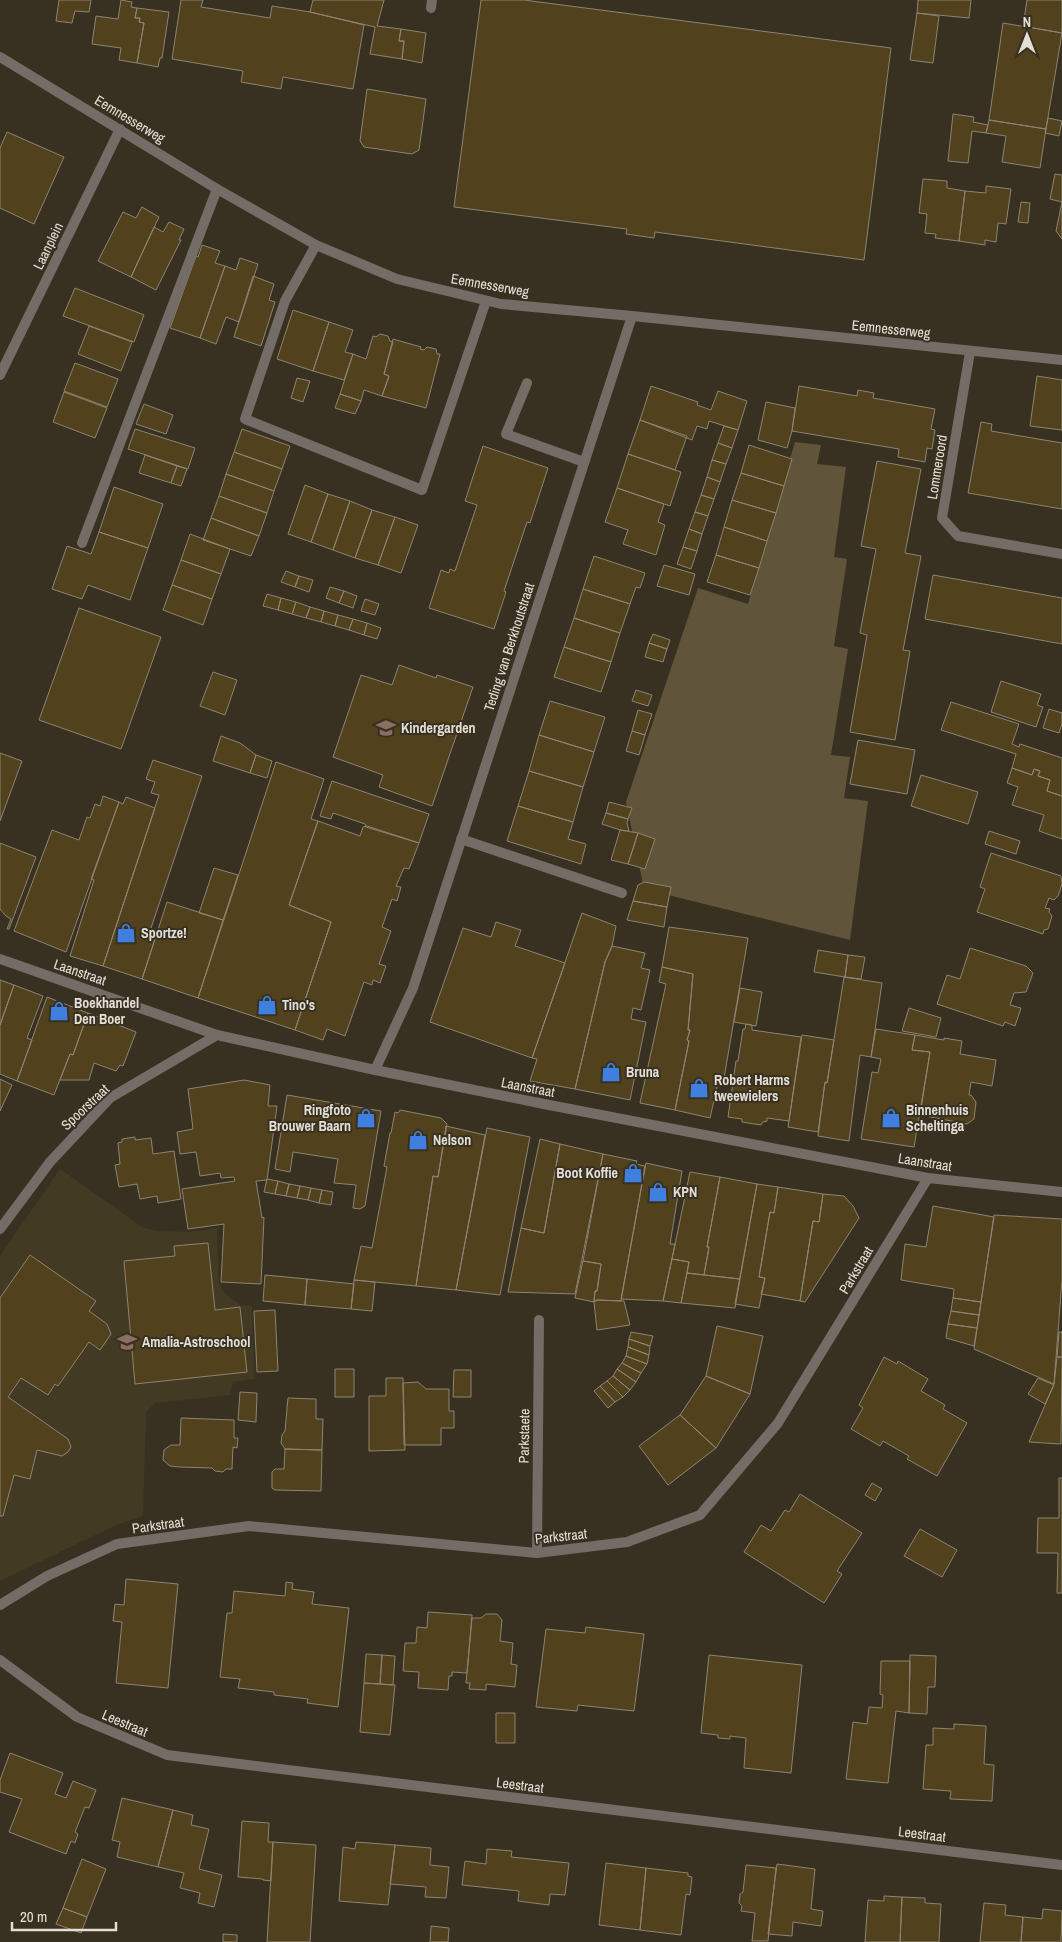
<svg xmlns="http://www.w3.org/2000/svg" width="1062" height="1942" viewBox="0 0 1062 1942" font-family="'Archivo Narrow',sans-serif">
<rect width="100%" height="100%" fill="#383122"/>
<!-- built -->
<path fill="#433a24" d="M60 1169 142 1227 157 1231 190 1232 217 1228 219 1283 225 1293 240 1305 252 1306 254 1379 233 1382 230 1395 155 1403 146 1412 143 1516 116 1525 0 1581V1256Z"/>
<!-- green -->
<path fill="#60553b" d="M795 442 821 445 817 464 846 467 834 557 847 559 834 646 848 649 831 755 850 757 844 798 868 801 850 940 644 889 626 802 698 588 748 604Z"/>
<!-- building -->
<path fill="#51421d" stroke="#8c8473" d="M59 0H91L89 12 75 11 72 23 56 21Z
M121 0 132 2 131 7 137 8 135 18H140L139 22 144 23 137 63 119 60 121 48 92 44 96 16 118 19Z
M181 0H203L201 7 270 18 272 6 310 12 364 25 353 89 283 77 281 89 241 82 243 71 172 59Z
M313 0H384L377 26 401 29 399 41H404L402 59 370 54 375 27 310 12Z
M481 0H524L891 48 864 260 655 232 654 238 626 234 627 229 454 207Z
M918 0H971L969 18 917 13Z
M1027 0H1062V33L1023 26Z
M137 8 169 12 162 58H160L158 67 137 63 144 23 139 22 140 18H135Z
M917 13 939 16 933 63 910 60Z
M1003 23 1062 33 1046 129 989 120Z
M401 29 426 33 422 63 402 59 404 41H399Z
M367 89 426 99 419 150 412 154 364 147 360 141Z
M953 114 974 117 973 122 988 125 986 133 972 131 968 163 948 161Z
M1048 118 1062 121 1059 136 1045 133Z
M989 120 1046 129 1040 168 1002 162 1006 136 986 133Z
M7 132 64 157 34 224 0 208V148Z
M1055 174 1062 175V239L1056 231 1062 202 1050 199Z
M923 179 947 181V188L965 191 959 241 935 238 936 234 925 233 927 214 919 213Z
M986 186 1011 189 1006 224 998 223 996 242 985 240V245L959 241 965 191 986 193Z
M1021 202 1030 203 1028 223 1018 222Z
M142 207 159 217 131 277 98 261 123 212 136 218Z
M169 222 184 229 179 240H181L156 290 131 277 154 227 163 232Z
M202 245 220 251 215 263 225 266 200 338 170 328 196 256 198 257Z
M240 258 258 264 239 322 226 317 216 344 200 338 225 266 236 270Z
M253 276 274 284 269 300 275 302 261 346 234 337Z
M75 288 144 315 134 342 63 316Z
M293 310 329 322 313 371 277 359Z
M329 322 353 330 345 352 353 354 344 380 313 371Z
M89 326 132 342 121 371 78 354Z
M380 334 388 336 390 341 393 342 384 374 389 376 382 396 364 390 361 401 340 394 353 354 366 359 373 336 376 337Z
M393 339 421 347 420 349 424 350 427 347 436 349 437 354H440L426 408 382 396 389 376 384 374Z
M75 363 118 379 107 407 64 391Z
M1037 376 1062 380V430L1030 426Z
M297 378 310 381 303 402 291 398Z
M651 386 698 402 697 405 711 410 718 391 747 401 738 430 709 421 707 429 697 426 692 440 640 420Z
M799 386 857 396 858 390 874 393 873 398 935 409 931 429 935 430 932 449 927 448 925 462 898 457 899 449 792 431Z
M64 392 107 408 95 438 53 422Z
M340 394 361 401 355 414 335 408Z
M766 402 795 408 792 431 787 448 758 440Z
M144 404 173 415 166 434 136 424Z
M640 420 687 436 675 470 628 454Z
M981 422 992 424 991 431 1062 443V509L968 493Z
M724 426 738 430 732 448 718 443Z
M135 429 195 448 188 469 128 449Z
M242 429 290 446 282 469 234 452Z
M718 443 732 448 726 464 712 460Z
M749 445 792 459 784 486 741 473Z
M483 446 548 468 530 523 527 522 504 591 506 592 494 629 429 608 441 570 449 573 450 569 455 571 477 505 465 501Z
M234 452 282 469 274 491 226 474Z
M628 454 681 472 670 506 617 488Z
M145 455 177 466 171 483 139 473Z
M712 460 726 464 720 482 707 477Z
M877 461 921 469 905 553 921 556 903 650 910 651 895 740 850 732 867 635 860 633 876 549 861 546Z
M177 466 187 469 181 486 171 483Z
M741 473 784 486 776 513 732 500Z
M226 474 274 491 267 513 219 496Z
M707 477 720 482 714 499 701 495Z
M305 485 328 494 311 542 288 534Z
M114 487 163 504 148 548 99 532Z
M617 488 664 504 658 522 665 525 656 555 623 544 628 530 605 522Z
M328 494 350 501 333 550 311 542Z
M701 495 714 499 708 516 695 512Z
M219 496 267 513 259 536 211 518Z
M732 500 776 513 767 541 724 527Z
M350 501 372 510 355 558 333 550Z
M372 510 395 517 378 565 355 558Z
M695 512 708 516 702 534 689 529Z
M395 517 418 525 401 573 378 565Z
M211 518 259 536 251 556 203 540Z
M724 527 767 541 759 568 716 555Z
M689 529 702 534 697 551 683 547Z
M99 532 148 548 130 600 88 585 82 599 52 589 67 546 91 554Z
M190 534 230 549 221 574 181 560Z
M683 547 697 551 691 569 677 564Z
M716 555 759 568 750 595 707 582Z
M594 556 645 573 640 588 636 587 630 604 583 589Z
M181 560 221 574 212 599 172 585Z
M664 565 695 574 689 595 657 586Z
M286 571 299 576 295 587 281 582Z
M933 575 1062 598V644L925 619Z
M299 576 313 580 309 592 295 587Z
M172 585 212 599 203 625 163 610Z
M330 587 344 591 339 603 326 598Z
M583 589 630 604 620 633 574 618Z
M344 591 357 596 353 608 339 603Z
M267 594 281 598 278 610 263 606Z
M281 598 296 602 292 614 278 610Z
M365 599 379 604 375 615 361 611Z
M296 602 310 607 306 618 292 614Z
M310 607 324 611 321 622 306 618Z
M79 608 161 637 121 749 39 720Z
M324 611 338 615 335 626 321 622Z
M338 615 353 619 349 630 335 626Z
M574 618 620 633 611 662 564 647Z
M353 619 367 623 364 635 349 630Z
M367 623 381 628 377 639 364 635Z
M653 634 670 640 667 649 649 643Z
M649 643 667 649 663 662 645 657Z
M564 647 611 662 601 692 554 677Z
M399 665 436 678 437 675 473 687 432 806 379 787 383 775 333 757 361 675 392 685Z
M213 672 237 680 225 715 200 706Z
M1001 681 1041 694 1037 705 1043 707 1036 727 991 712Z
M636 690 652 695 648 706 632 701Z
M550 701 605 717 594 752 539 735Z
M951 702 1019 724 1012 744 1019 747 1020 744 1062 758V796L1047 791 1050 780 1038 776 1040 771 1034 769 1032 775 1012 768 1016 754 941 730Z
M1049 709 1062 713V724L1059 733 1043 728Z
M638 710 652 714 645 735 632 731Z
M632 731 645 735 639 755 626 751Z
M539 735 594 752 583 787 529 771Z
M221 736 240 743 256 755 250 773 213 761Z
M858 740 915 750 907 794 850 784Z
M0 753 22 761 0 821Z
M256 755 272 761 267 778 250 773Z
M153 760 202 776 149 934 156 936 142 979 103 966 159 795 151 793 155 782 146 779Z
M276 762 324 779 311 819 318 821 289 905 331 922 295 1030 198 998Z
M1012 768 1032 775 1034 769 1040 771 1038 776 1050 780 1047 791 1062 796V839L1039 831 1044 815 1012 805 1018 787 1007 783Z
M529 771 583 787 573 822 518 806Z
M921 775 978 792 968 824 911 806Z
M332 781 429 814 419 843 366 827 365 824 333 813 331 819 320 816Z
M103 796 119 802 66 952 14 931 52 830 79 840 87 817 90 818 95 804 100 806Z
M126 797 155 808 103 966 70 956 94 880 91 879 119 802 123 804Z
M609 802 632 808 628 819 606 813Z
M518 806 573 822 568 839 586 844 581 864 507 841Z
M606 813 628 819 627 823 629 831 620 830 602 824Z
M318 821 360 836 363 827 367 826 419 843 409 869 404 868 396 886 401 887 397 901 392 899 382 927 391 931 379 964 386 966 380 983 373 980 372 985 364 982 345 1036 327 1029 323 1040 295 1030 331 922 289 905Z
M620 830 638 833 628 864 611 860Z
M989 831 1020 841 1016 854 985 844Z
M638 833 655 839 645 869 628 864Z
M0 843 36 857 9 929H7L11 919 6 916 0 909Z
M991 853 1061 876 1062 884 1058 896 1054 900 1049 898 1045 908 1050 909 1049 912 1052 916 1048 929 1044 930 1043 934 977 912 985 889 980 887Z
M214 868 238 875 223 920 199 913Z
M644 882 671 887 667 907 633 901 638 885Z
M633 901 667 907 664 927 627 920Z
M167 902 223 920 198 998 142 979Z
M582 913 616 926 612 946 605 962 575 1089 530 1081 537 1059 532 1058Z
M496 922 521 930 515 946 565 963 532 1058 430 1022 463 928 491 937Z
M669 927 748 938 723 1084 718 1083 710 1118 675 1110 689 1041 687 1040 690 1030H688L693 974 662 967Z
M612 946 645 953 641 968 650 970 641 1010 633 1008 631 1019 646 1022 630 1100 575 1089 605 962Z
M970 948 1026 966 1033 973 1026 992 1014 993 1010 1005 1021 1008 1015 1026 1005 1022 1003 1026 937 1004 947 975 960 979Z
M818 950 848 955 845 977 814 972Z
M848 955 865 957 861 979 845 977Z
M662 967 693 974 688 1030H690L687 1040 689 1041 675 1110 640 1103 666 984 659 982Z
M844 977 882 983 871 1057 860 1055 849 1141 818 1136 825 1082 827 1083Z
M0 980 14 985 0 1025Z
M14 985 43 996 27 1038 32 1040 17 1081 0 1074V1025Z
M740 988 762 992 756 1026 734 1022Z
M47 997 88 1013 73 1055 70 1054 54 1095 17 1081Z
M909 1008 941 1018 936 1037 902 1031Z
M88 1013 136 1032 123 1066 120 1065 116 1071 94 1063 89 1080H60L70 1054 73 1055Z
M746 1024 752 1025V1030L801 1037 789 1121 767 1118V1121L763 1122 761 1125 742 1122V1119L728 1117 736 1061H738L743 1029H745Z
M876 1029 915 1035 912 1050 930 1052 914 1147 861 1139 872 1072 878 1073 881 1059 871 1057Z
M802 1035 834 1040 827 1083 825 1082 818 1132 788 1127Z
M915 1035 944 1040V1038L962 1041 960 1054 996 1060 992 1086 971 1082 969 1095H971L976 1102 974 1119 967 1124 920 1115 930 1052 912 1050Z
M0 1079 12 1085 0 1111Z
M244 1080 270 1085 268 1106H277L267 1180 256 1181 262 1218 264 1217 261 1284 221 1282 224 1224 188 1229 182 1189 235 1181 234 1177 221 1178 220 1173 200 1176 196 1152 180 1154 177 1132 193 1129 188 1089Z
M287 1095 381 1111 365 1206 360 1209 353 1208 356 1185 334 1183 338 1159 293 1152 290 1172 275 1169Z
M400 1110 441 1118 447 1124 438 1177 433 1176 416 1286 354 1280 361 1246 372 1248 387 1167 384 1166 390 1133H391L395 1112 398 1113Z
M446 1126 485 1135 456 1290 416 1286 433 1176 438 1177Z
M487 1128 530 1137 500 1295 456 1290Z
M135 1137V1140L151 1138 153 1154 174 1151 181 1199 158 1203 157 1196 140 1199 137 1184 119 1187 115 1165 120 1164 118 1143 122 1142V1139Z
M540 1139 560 1144 544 1233 521 1228Z
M560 1144 603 1154 575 1294 508 1292 521 1228 544 1233Z
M603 1154 637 1161 636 1164 645 1166 621 1301 597 1300 594 1302 595 1291H597L601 1264 583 1261Z
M646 1163 682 1171 670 1244H675L663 1301 621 1299Z
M690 1172 720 1177 707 1247H709L704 1275 687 1273 689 1262 672 1259Z
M720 1177 757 1184 740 1279 704 1275 709 1247H707Z
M267 1179 278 1181 275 1194 264 1192Z
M278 1181 289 1184 286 1196 275 1194Z
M289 1184 300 1186 297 1198 286 1196Z
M757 1184 778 1187 774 1213 770 1212 759 1277 765 1278 759 1308 735 1304Z
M300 1186 311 1188 308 1200 297 1198Z
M778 1187 823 1194 819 1222 813 1221 800 1301 761 1294 765 1278 759 1277 770 1212 774 1213Z
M311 1188 322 1190 319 1203 308 1200Z
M322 1190 333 1192 331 1205 319 1203Z
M823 1194 844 1196 853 1206 859 1218 805 1302 800 1301 813 1221 819 1222Z
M933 1206 994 1217 981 1302 953 1298 954 1289 901 1280 905 1244 926 1247Z
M994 1215 1062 1219V1280L1054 1384 974 1349Z
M208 1243 215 1310 240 1307 247 1372 135 1384 124 1261 175 1256 174 1246Z
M30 1255 96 1301 89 1311 107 1324 111 1334 100 1350 89 1342 58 1386 55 1384 48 1395 21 1378 8 1397 68 1439 71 1447 68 1452 62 1456 37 1450 30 1479 14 1475 3 1516H0V1298Z
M672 1259 689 1262 681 1303 663 1301Z
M583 1261 601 1264 597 1291H595L594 1302 575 1298Z
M687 1273 740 1279 735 1308 681 1303Z
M265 1275 307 1279 305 1305 263 1301Z
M307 1279 354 1284 351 1309 305 1305Z
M354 1280 375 1282 372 1311 351 1309Z
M953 1298 981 1302 979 1315 951 1311Z
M597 1300 624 1301 630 1325 597 1330 594 1302Z
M275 1310 278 1371 257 1372 254 1311Z
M951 1311 979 1315 977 1328 948 1324Z
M948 1324 977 1328 974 1346 946 1338Z
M717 1326 763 1336 750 1394 706 1376Z
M631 1332 653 1336 650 1346 629 1339Z
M1059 1332H1062V1357H1057Z
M629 1339 650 1346 649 1355 628 1347Z
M628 1347 649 1355 647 1364 626 1356Z
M626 1356 647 1364 641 1373 622 1363Z
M884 1357 897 1364 898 1361 928 1379 921 1391 945 1405 943 1409 967 1423 937 1476 907 1459 909 1456 883 1441 880 1446 851 1429 863 1408 859 1405Z
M1057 1357H1062L1061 1444 1029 1442 1054 1384Z
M622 1363 641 1373 636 1382 617 1369Z
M335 1369H354V1397H335Z
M617 1369 636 1382 630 1390 613 1376Z
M454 1370H471V1397H453Z
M613 1376 630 1390 623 1397 607 1381Z
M706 1376 750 1394 716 1448 680 1415Z
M386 1378H403L405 1450 369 1451V1396H386Z
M1038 1378 1054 1385 1045 1404 1028 1394Z
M607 1381 623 1397 615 1402 600 1386Z
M418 1382 426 1389H449V1411H454V1428H441V1445H404L403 1383Z
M600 1386 615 1402 608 1408 594 1391Z
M240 1392 257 1393 256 1422 238 1420Z
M288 1398 316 1399V1419H323L322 1450 285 1449 281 1443 282 1435 285 1431Z
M680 1415 716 1448 668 1485 639 1446Z
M181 1418 234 1420V1438H238L237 1448 233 1447 232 1469H226L223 1472 215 1471 212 1468 179 1467 170 1466 163 1460 164 1450 171 1445H180Z
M285 1449 322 1450 321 1491 275 1490 272 1488V1472L275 1469H284Z
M1059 1478H1062V1593H1057L1058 1553H1037L1038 1518H1059Z
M872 1483 882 1489 875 1501 865 1495Z
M800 1494 862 1533 837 1571 842 1574 824 1603 744 1552 761 1525 771 1531 785 1510 789 1512Z
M920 1529 957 1550 942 1577 904 1556Z
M126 1579 178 1584 168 1688 116 1683 122 1622 113 1621 115 1604 124 1605Z
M286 1582 293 1583 292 1589 314 1592 312 1604 349 1608 338 1707 307 1703 308 1699 274 1695V1692L238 1688 240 1679 220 1677 227 1613H232L234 1591 285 1596Z
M428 1612 472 1615 467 1673 452 1672V1676H449L448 1690 418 1688 419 1672 403 1671 405 1643H416L417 1627 427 1628Z
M486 1614H497L502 1620 500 1641 513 1643 511 1664 517 1665 515 1687 486 1684V1690L469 1689 470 1683H466L472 1618H481Z
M586 1627 644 1634 634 1711 578 1705 577 1711 536 1707 546 1629 585 1633Z
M366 1654 382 1655 380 1684 364 1683Z
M382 1655 395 1656 393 1685 380 1684Z
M709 1655 802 1665 791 1773 744 1768 746 1738 730 1736V1739L718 1738V1735L701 1733Z
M910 1655 936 1656 935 1687H928L927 1714 909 1713Z
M881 1661H910L909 1713 896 1711 888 1783 846 1779 853 1722 867 1724 869 1707 882 1708 883 1695 880 1694Z
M364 1683 395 1685 390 1735 360 1732Z
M496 1713H515V1743H496Z
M954 1724 986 1726 984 1764 994 1765 992 1801 950 1799 951 1791 923 1789 926 1745H933V1728L954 1729Z
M10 1753 63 1773 55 1794 66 1798 73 1781 96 1790 89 1808 85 1807 75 1832 78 1834 75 1843 71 1841 66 1854 9 1832 22 1799 0 1792V1780Z
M122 1798 173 1810 158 1867 117 1857 120 1842 112 1840Z
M173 1810 193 1815 191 1825 209 1829 199 1869 222 1875 214 1907 198 1903 200 1893 180 1888 184 1873 158 1867Z
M242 1821 269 1823 268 1842H273L271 1881 263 1880V1879L238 1877Z
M273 1842 316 1845 310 1942H267Z
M356 1842 395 1845 388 1905 339 1901 343 1847 355 1849Z
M395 1845 431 1848 430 1865 449 1867 446 1898 425 1897 426 1887 390 1884Z
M487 1849 512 1851 511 1857 569 1863 565 1895 550 1894 549 1905 518 1901 519 1891 462 1885 465 1861 486 1864Z
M82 1859 106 1869 87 1917 63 1908Z
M606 1863 646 1868 640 1930 599 1925Z
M777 1864 815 1869 811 1909 823 1911 821 1926 793 1922 792 1936 768 1934Z
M746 1865 776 1868 768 1941H752L755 1913 741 1911 742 1906 739 1903 740 1894 743 1892Z
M646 1868 688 1873V1876L692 1877 690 1895 686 1894 681 1935 640 1930Z
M884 1896 902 1897 900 1942H865L868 1900 884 1901Z
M902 1897 925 1898V1903L941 1904 939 1942H900Z
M984 1903 1006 1905 1005 1915 1023 1917 1021 1942H980Z
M63 1908 87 1917 81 1933 56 1924Z
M1043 1909 1062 1911 1061 1942H1021L1023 1917 1042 1919Z
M431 1926 449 1928 448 1942H430Z
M223 1934 237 1935V1942H223Z"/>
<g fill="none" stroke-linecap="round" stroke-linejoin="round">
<!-- service -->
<path stroke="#736c67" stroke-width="10" d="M316 245 285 301 245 419 422 490 486 301
M527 383 506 434 584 462
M82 543 217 189
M461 839 622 893
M537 1553 539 1320"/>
<!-- pedestrian -->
<path stroke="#736c67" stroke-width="10" d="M0 959 217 1035
M375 1070 544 1104 928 1178 1062 1192"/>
<!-- minor -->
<path stroke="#736c67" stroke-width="10" d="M431 8 432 0
M970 352 942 518 958 536 1062 554
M0 375 120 129
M0 1229 50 1162 110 1098 217 1035 375 1070 413 988 632 316
M0 1605 47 1576 117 1544 249 1526 537 1553 627 1542 700 1515 778 1423 928 1178
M0 1660 77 1717 167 1755 1062 1865"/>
<!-- tertiary -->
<path stroke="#736c67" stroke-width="10" d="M0 57 217 189 316 245 397 279 501 304 632 316 1062 360"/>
</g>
<!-- icons -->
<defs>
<symbol id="school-bare" viewBox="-9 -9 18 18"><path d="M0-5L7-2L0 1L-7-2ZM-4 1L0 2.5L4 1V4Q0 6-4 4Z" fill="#8d6e63" stroke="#383122" stroke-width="2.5" paint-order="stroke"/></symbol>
<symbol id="shop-bare" viewBox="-9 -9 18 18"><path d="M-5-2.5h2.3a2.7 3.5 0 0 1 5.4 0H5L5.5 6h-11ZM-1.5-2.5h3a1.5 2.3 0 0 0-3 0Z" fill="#3f7fe0" stroke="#383122" stroke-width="2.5" paint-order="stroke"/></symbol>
</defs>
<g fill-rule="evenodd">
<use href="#school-bare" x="372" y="714" width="28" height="28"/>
<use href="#shop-bare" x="112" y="919" width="28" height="28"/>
<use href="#shop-bare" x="253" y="991" width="28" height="28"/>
<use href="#shop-bare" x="45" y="997" width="28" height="28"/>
<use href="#shop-bare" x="597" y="1058" width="28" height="28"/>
<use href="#shop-bare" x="685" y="1074" width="28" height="28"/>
<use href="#shop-bare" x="352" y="1104" width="28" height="28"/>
<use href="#shop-bare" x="877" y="1104" width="28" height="28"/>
<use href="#shop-bare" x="404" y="1126" width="28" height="28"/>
<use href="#shop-bare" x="619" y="1159" width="28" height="28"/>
<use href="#shop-bare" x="644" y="1178" width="28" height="28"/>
<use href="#school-bare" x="113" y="1328" width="28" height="28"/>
</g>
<g text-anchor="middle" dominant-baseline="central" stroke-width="4" stroke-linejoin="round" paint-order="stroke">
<!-- street labels -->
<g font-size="14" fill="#e4dfd6" stroke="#383122">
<text transform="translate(130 119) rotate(31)">Eemnesserweg</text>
<text transform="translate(48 246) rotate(-64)">Laanplein</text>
<text transform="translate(490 285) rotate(10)">Eemnesserweg</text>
<text transform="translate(891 329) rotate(6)">Eemnesserweg</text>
<text transform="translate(937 467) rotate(-81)">Lommeroord</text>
<text transform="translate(509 647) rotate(-72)">Teding van Berkhoutstraat</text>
<text transform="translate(80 972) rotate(19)">Laanstraat</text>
<text transform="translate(528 1087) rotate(11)">Laanstraat</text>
<text transform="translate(85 1107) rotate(-43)">Spoorstraat</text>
<text transform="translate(925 1162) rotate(9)">Laanstraat</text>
<text transform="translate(856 1270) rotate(-59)">Parkstraat</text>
<text transform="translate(524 1436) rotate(-89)">Parkstaete</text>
<text transform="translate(158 1525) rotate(-8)">Parkstraat</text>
<text transform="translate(561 1536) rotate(-6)">Parkstraat</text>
<text transform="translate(125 1723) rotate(23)">Leestraat</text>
<text transform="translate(520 1785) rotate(7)">Leestraat</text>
<text transform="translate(922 1834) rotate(7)">Leestraat</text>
</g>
<!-- poi labels -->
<g font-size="14" font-weight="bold" fill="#e4dfd6" stroke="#383122" text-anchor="start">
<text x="401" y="728">Kindergarden</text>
<text x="141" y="933">Sportze!</text>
<text x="74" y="1003">Boekhandel<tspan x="74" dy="16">Den Boer</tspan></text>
<text x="282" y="1005">Tino's</text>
<text x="626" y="1072">Bruna</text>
<text x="714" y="1080">Robert Harms<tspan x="714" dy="16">tweewielers</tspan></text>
<text x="351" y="1110" text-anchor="end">Ringfoto<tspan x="351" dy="16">Brouwer Baarn</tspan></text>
<text x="906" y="1110">Binnenhuis<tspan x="906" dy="16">Scheltinga</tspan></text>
<text x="433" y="1140">Nelson</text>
<text x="618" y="1173" text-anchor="end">Boot Koffie</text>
<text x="673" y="1192">KPN</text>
<text x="142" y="1342">Amalia-Astroschool</text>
</g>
</g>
<!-- north arrow -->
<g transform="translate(1027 35)" stroke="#383122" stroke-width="4" paint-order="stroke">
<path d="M0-4L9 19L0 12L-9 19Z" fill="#e4dfd6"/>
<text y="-8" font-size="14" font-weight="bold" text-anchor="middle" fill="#e4dfd6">N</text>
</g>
<!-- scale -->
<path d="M12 1922v8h104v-8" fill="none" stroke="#e4dfd6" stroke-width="2.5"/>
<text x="20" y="1922" font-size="15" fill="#e4dfd6" stroke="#383122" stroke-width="4" paint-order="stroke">20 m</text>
</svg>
